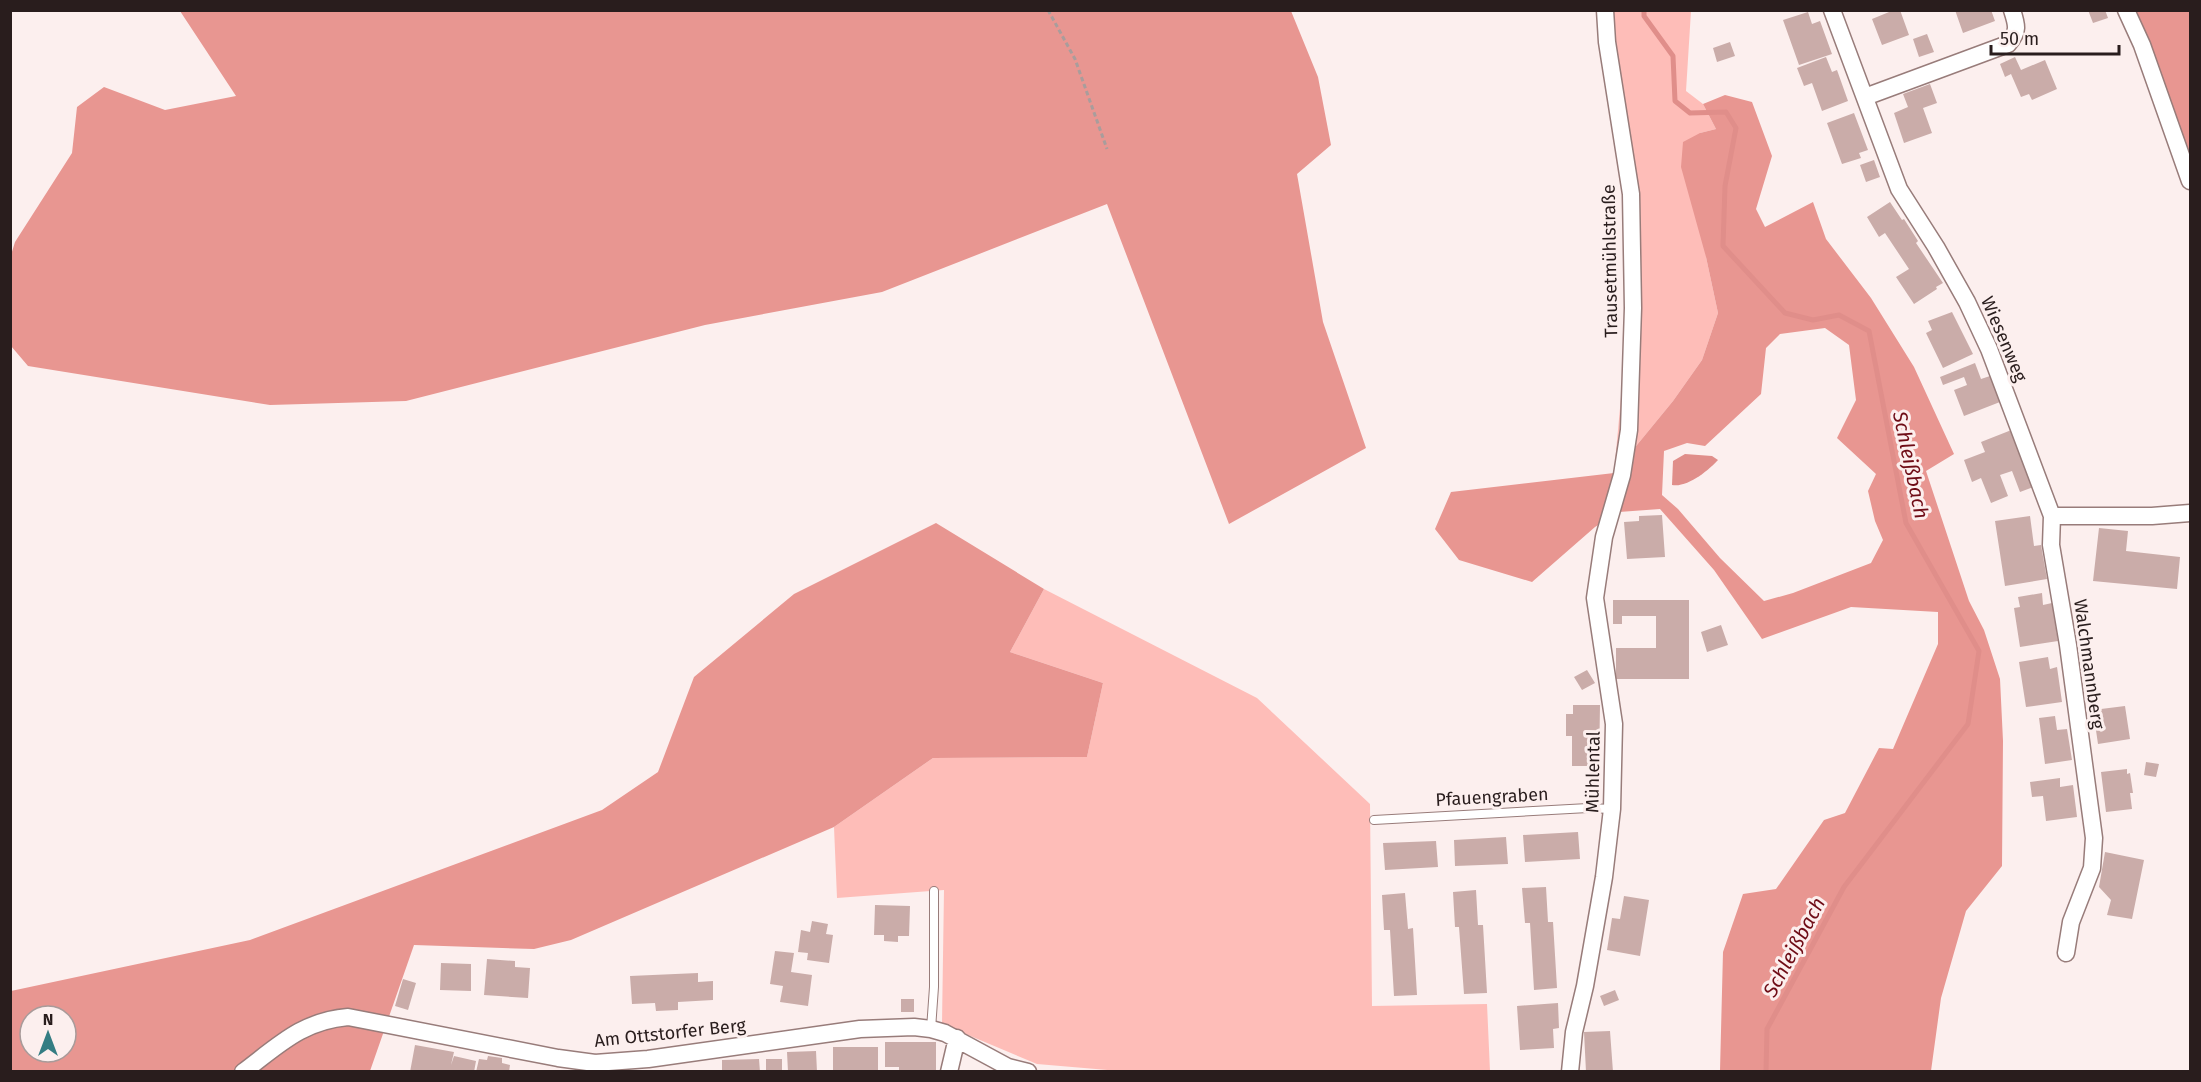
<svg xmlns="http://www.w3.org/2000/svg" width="2201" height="1082" viewBox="0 0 2201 1082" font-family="'Fira Sans',sans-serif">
<rect width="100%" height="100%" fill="#fcefee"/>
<!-- green -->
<path fill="#febdb8" d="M1599 11H1691L1686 91 1703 104 1716 129 1700 133 1706 257 1718 313 1702 360 1673 401 1614 473 1625 354 1627 192Z
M1044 589 1257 698 1370 804 1372 1006 1487 1004 1490 1071 1131 1072 1037 1064 942 1024 944 890 837 898 834 827 933 758 1087 757 1103 683 1010 652Z"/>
<!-- forest -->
<path fill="#e89691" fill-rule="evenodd" d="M180 11H1291L1318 77 1331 145 1297 174 1323 322 1366 448 1229 524 1107 204 882 292 705 325 406 401 270 405 28 366 11 346V255L15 242 72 153 77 107 104 87 165 110 236 96Z
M2129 11H2190V163Z
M1725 95 1752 102 1772 156 1756 209 1765 227 1813 202 1826 239 1871 298 1914 367 1954 454 1926 471 1969 601 1984 630 2000 679 2003 741 2002 866 1966 911 1941 998 1931 1071H1720L1723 952 1743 894 1776 889 1824 820 1845 813 1879 748 1893 749 1938 644V612L1851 607 1762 639 1714 570 1660 509 1619 512 1595 527 1532 582 1459 560 1435 529 1451 492 1614 473 1673 401 1702 360 1718 313 1706 257 1681 167 1683 142 1700 133 1716 129 1703 104ZM1825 328 1849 345 1856 400 1837 438 1876 474 1868 491 1875 521 1883 540 1871 563 1793 593 1764 601 1720 558 1678 509 1662 495 1664 451 1687 443 1705 446 1761 394 1766 348 1780 334Z
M936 523 1044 589 1010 652 1103 683 1087 757 933 758 834 827 571 940 534 949 414 945 370 1071 11 1072V991L250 940 602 810 658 772 694 677 794 594ZM30 1016H66V1052H30Z"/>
<!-- water -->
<path fill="#e08e8a" d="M1685 454 1712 456 1718 460C1709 470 1687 488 1672 485L1673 461Z"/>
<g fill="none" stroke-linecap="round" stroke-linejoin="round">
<!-- stream -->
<path stroke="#e08e8a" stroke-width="5" d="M1644 10V16L1673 56 1675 101 1690 113 1726 112 1736 128 1725 186 1723 246 1785 313 1813 320 1839 315 1869 331 1906 523 1979 651 1968 724 1844 887 1767 1029 1766 1072"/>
</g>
<!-- building -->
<path fill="#caaca9" d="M1894 10H1900L1909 35 1882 45 1872 19Z
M1955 10H1991L1995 21 1963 33Z
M2088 10H2105L2108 18 2093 23Z
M1808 12 1812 24 1820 21 1832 54 1799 65 1783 20Z
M1927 34 1934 52 1919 57 1913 39Z
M1730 42 1735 56 1717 62 1713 48Z
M1826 57 1832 72 1837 70 1848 101 1822 111 1812 83 1804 86 1797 68Z
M2015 57 2021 70 2045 60 2057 89 2032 100 2029 94 2021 97 2011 74 2005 77 2000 64Z
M1930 84 1937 103 1923 108 1932 133 1904 143 1894 113 1908 107 1903 94Z
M1854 113 1868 150 1859 153 1861 158 1842 164 1827 123Z
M1874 160 1880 177 1866 182 1860 165Z
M1890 202 1902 220 1904 219 1918 241 1916 243 1943 283 1936 287 1937 289 1914 304 1896 277 1909 269 1885 233 1879 237 1867 217Z
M1952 312 1973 354 1943 368 1926 333 1932 330 1928 321Z
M1975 363 1981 379 1990 376 2000 402 1964 416 1954 390 1967 385 1964 377 1943 385 1940 377Z
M2014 429 2036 486 2020 492 2012 471 2000 475 2008 496 1991 503 1981 478 1972 482 1964 460 1985 452 1981 442Z
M1662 515 1665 557 1627 559 1624 522 1639 521V516Z
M2030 516 2034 546 2041 545 2047 579 2005 586 1995 521Z
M2099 528 2128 531 2126 551 2180 557 2177 589 2093 581Z
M2042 593 2043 605 2052 603 2058 641 2020 647 2014 608 2020 607 2018 597Z
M1613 600H1689V679H1616V648H1656V616H1622V624H1613Z
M1721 625 1728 645 1707 652 1701 632Z
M2048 657 2050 669 2057 667 2062 702 2026 707 2019 662Z
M1587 670 1595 683 1582 690 1574 677Z
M1573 705H1600L1599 766H1572V736H1566V714H1573Z
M2125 706 2130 739 2098 744 2093 710Z
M2055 716 2057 730 2067 729 2072 760 2045 764 2039 718Z
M2146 762 2159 764 2156 777 2144 775Z
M2127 769V774L2130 773 2133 793H2130L2132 809 2106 812 2101 772Z
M2060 778V787L2073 785 2077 817 2046 821 2043 796 2032 797 2030 782Z
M1578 832 1580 859 1525 862 1523 835Z
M1506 837 1508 864 1455 866 1454 840Z
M1436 841 1438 867 1385 870 1383 843Z
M2105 852 2144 860 2132 919 2107 915 2111 900 2099 887Z
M1546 887 1548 922H1553L1557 988 1534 990 1530 923H1525L1522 888Z
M1476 890 1478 925H1483L1487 993 1464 994 1459 927H1455L1453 892Z
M1405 893 1408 929 1413 928 1417 995 1394 996 1390 930H1384L1382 895Z
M1624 896 1649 900 1640 956 1607 950 1612 918 1620 919Z
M875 905 910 906 909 936H898V942L884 941V935H874Z
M812 921 828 924 826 934 833 935 829 963 807 960 808 953 798 952 801 930 810 932Z
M775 951 794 953 791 972 812 975 808 1006 780 1002 783 986 770 984Z
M487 959 515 961V967L530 968 528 998 484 995Z
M441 963 471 964V991L440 990Z
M698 973V982L713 981V1000L678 1002V1010L656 1011 655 1003 632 1004 630 976Z
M403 979 416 983 408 1010 395 1006Z
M1615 990 1619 1000 1604 1006 1600 996Z
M901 999H914V1012H901Z
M1558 1003 1559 1028 1553 1029 1554 1048 1520 1050 1517 1006Z
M1610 1031 1613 1072H1586L1584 1032Z
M885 1042H936V1072H899V1067H885Z
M415 1045 454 1052 451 1065 454 1056 476 1061 474 1072H410Z
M833 1047H878V1072H833Z
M816 1051 817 1072H788L787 1052Z
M488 1056 502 1058V1063L510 1065 509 1072H476L479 1059 487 1060Z
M759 1059 760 1072H722V1060Z
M766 1059H782V1072H766Z"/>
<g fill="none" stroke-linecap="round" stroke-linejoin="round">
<defs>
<path id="lane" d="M1374 820 1588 808 1612 809
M931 1029 934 987V891"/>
<path id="street" d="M1832 10 1899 189 1936 247 1967 302 1989 349 2052 516
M2126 10 2142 45 2190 181
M1865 97 2008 44C2019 32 2017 25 2012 10
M2066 953 2071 922 2092 868 2094 838 2068 645 2051 545 2052 516H2152L2190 513
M243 1072C279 1045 302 1021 348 1017L558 1058 595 1063 648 1059 860 1029 914 1027 931 1029 945 1033 1008 1067 1028 1072
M949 1072 957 1038
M1570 1072 1574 1032 1585 986 1604 877 1612 809 1614 724 1595 598 1604 537 1622 475 1629 430 1633 308 1631 194 1607 42 1605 10"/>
</defs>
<!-- lane casing -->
<use href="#lane" stroke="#987c7a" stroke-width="10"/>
<!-- street casing -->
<use href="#street" stroke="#987c7a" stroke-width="19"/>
<!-- path -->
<path stroke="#a99d9c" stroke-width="3" stroke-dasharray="4.5 3" stroke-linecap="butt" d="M1048 10 1075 59 1107 149"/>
<!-- lane -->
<use href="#lane" stroke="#fff" stroke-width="8"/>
<!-- street -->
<use href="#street" stroke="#fff" stroke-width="16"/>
</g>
<g text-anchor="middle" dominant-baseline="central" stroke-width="6" stroke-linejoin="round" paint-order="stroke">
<!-- street labels -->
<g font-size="18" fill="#291d1d" stroke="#fcefee">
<text transform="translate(1610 261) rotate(-91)">Trausetmühlstraße</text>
<text transform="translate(2004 339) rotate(67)">Wiesenweg</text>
<text transform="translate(2089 664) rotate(82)">Walchmannberg</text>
<text transform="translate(1593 772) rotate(-89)">Mühlental</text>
<text transform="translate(1492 797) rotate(-3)">Pfauengraben</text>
<text transform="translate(670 1033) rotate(-6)">Am Ottstorfer Berg</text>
</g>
<!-- water labels -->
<g font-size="20" font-style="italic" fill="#6f0c16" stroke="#fcefee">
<text transform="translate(1911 465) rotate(78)">Schleißbach</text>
<text transform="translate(1794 947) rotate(-62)">Schleißbach</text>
</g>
</g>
<!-- border -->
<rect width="2201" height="1082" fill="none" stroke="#291d1d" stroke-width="24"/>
<!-- north arrow -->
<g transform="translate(48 1034)"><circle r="28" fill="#fcefee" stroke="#a89b9a" stroke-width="1.5"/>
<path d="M0-4.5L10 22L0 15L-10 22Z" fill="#347d83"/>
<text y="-9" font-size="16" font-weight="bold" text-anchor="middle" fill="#291d1d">N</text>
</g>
<!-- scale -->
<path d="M1991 45v9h128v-9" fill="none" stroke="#291d1d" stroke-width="3"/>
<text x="2000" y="45" font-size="18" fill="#291d1d" stroke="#fcefee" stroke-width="4.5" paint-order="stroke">50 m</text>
</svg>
